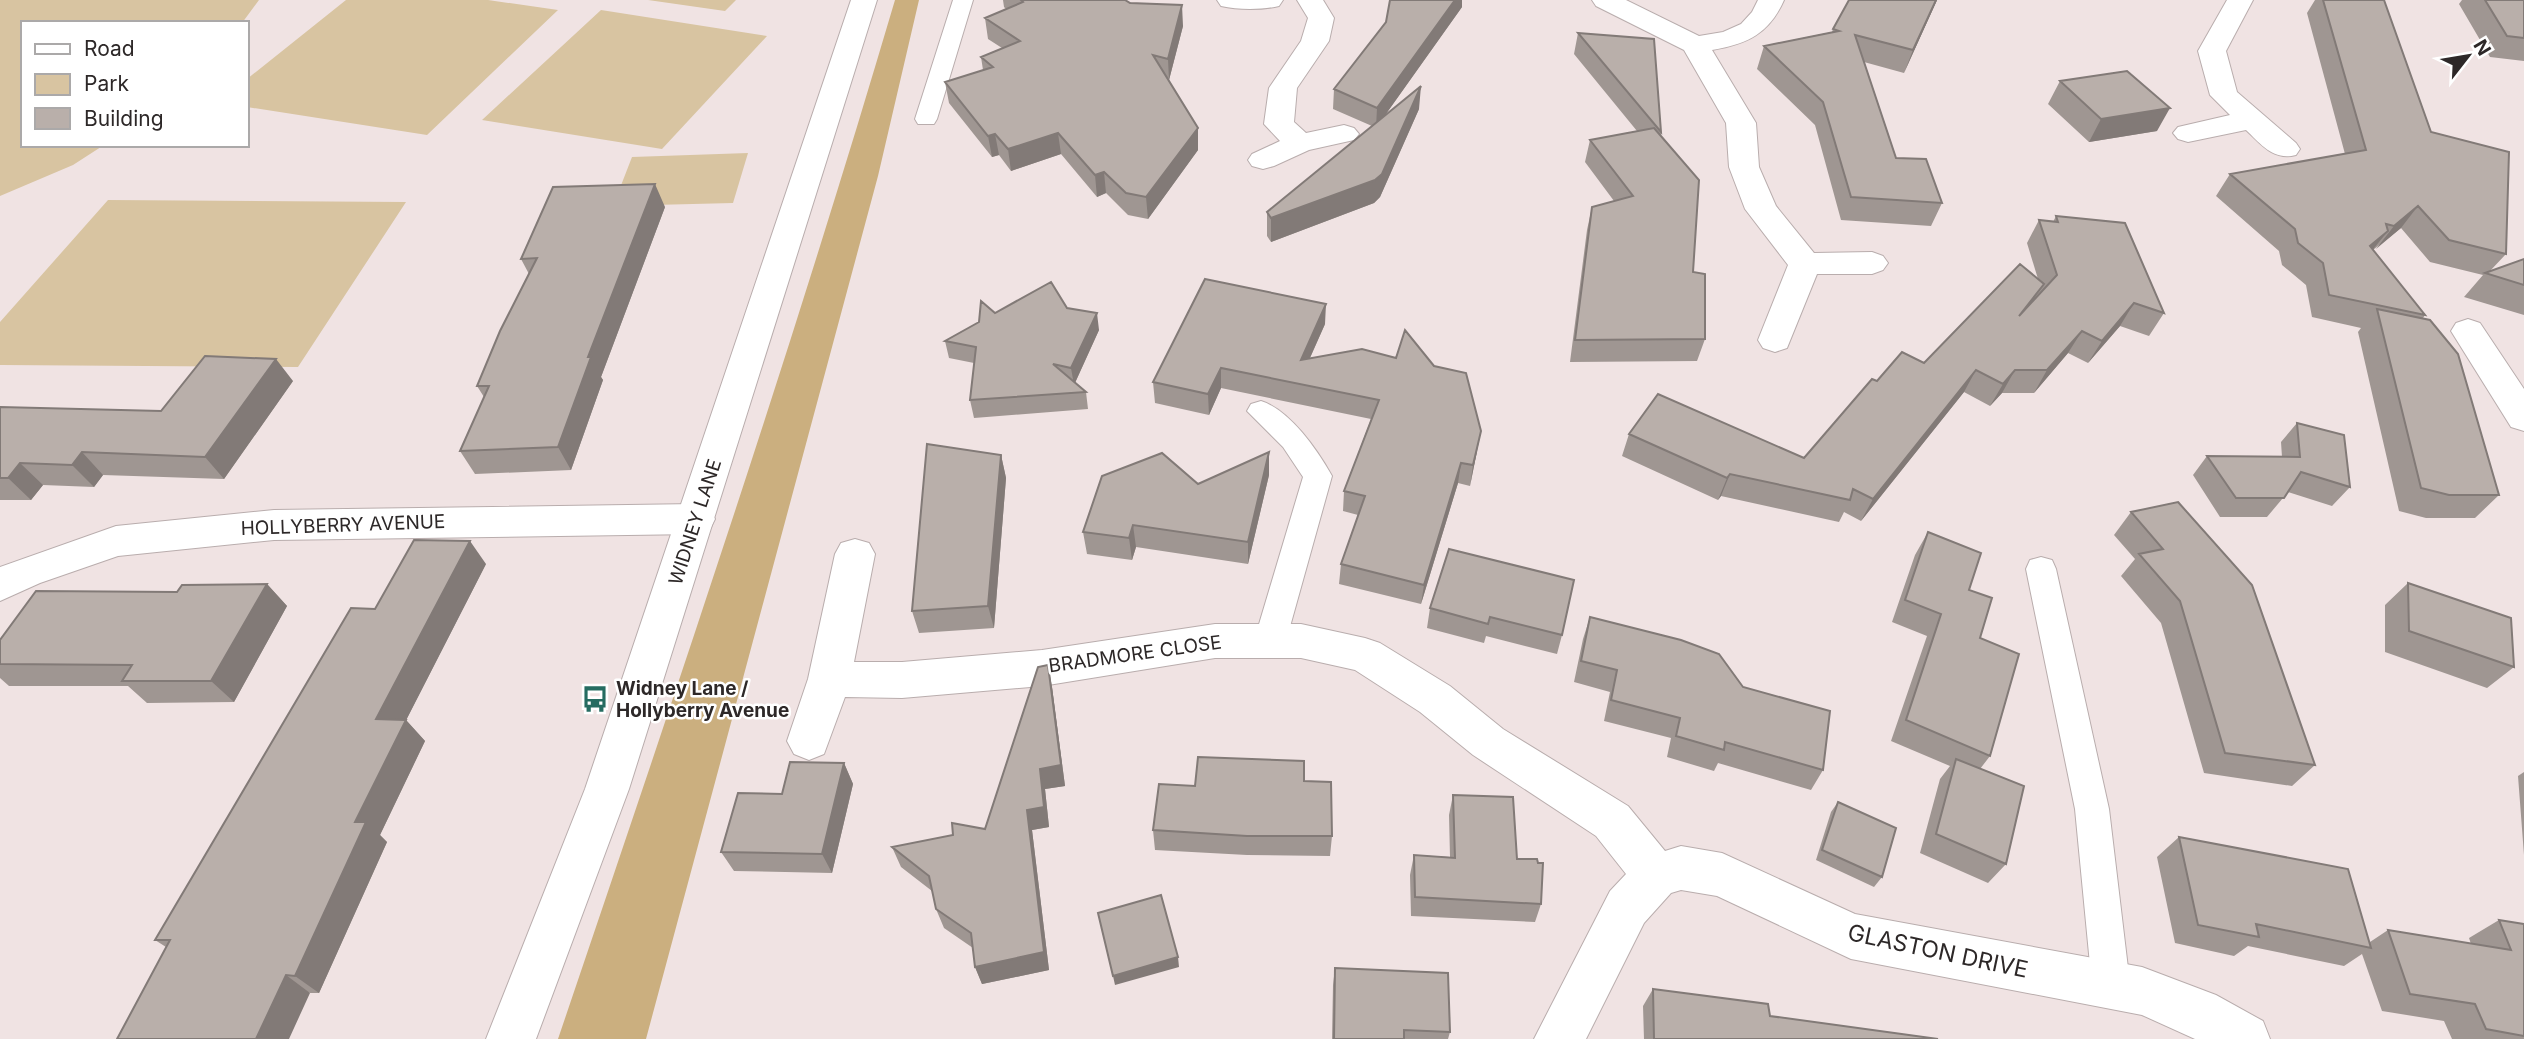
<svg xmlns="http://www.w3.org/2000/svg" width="2524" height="1039" viewBox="0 0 2524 1039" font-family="Inter,sans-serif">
<rect width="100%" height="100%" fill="#f0e3e3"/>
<!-- green -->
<path fill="#d8c4a1" d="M0 0H259L242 23H23V145H104L73 165 0 196Z
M346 0H488L558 10 427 135 247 107V79Z
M648 0H736L725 11Z
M601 10 767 36 662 149 482 120Z
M748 153 733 203 613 206 632 157Z
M108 200 406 202 298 367 0 365V322Z"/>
<!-- forest -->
<path fill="#cbaf7f" d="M895 0H919L878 176 646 1039H558C675 694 792 349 895 0Z"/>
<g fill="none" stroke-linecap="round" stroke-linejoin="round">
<defs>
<path id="service" d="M953 0H973L937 119 934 124H918L915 119Z
M1261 401C1290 410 1318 451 1332 476L1286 641 1281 650 1270 654 1259 650 1254 641 1303 477 1283 447 1247 411 1251 404Z
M2041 557 2052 560 2056 569 2109 809 2130 985 2124 998 2111 1004 2098 998 2092 985 2075 809 2026 569 2030 560Z"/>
<path id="minor" d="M1217 0H1283L1279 6C1262 10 1238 10 1221 6Z
M1297 0H1323L1334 18 1329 41 1297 88 1294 122 1306 133 1344 125 1354 128 1359 134 1354 140 1309 150 1274 166 1263 169 1252 166 1248 160 1252 154 1280 141 1264 124 1269 88 1301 41 1308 18Z
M1592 0H1626L1699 36 1723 32 1741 24 1752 12 1758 0H1784C1769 34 1747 44 1712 50L1756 123 1759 167 1776 206 1814 253 1872 252 1883 256 1888 263 1883 270 1872 274H1817L1787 348 1775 352 1763 348 1758 340 1788 265 1745 209 1729 167 1726 123 1684 50 1596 6Z
M2227 0H2253L2226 51 2237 92 2296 143 2300 149 2296 155C2273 161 2261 144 2246 130L2188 142 2178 139 2173 133 2178 127 2230 115 2210 95 2198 51Z
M2468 319 2480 323 2524 389V431L2511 427 2451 331 2456 323Z
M696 504 710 509 715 519 710 529 696 534 274 540 118 556 40 583 0 601V567L116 526 274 510Z
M855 539 869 543 875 554 854 662H902L1042 650 1215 624H1301L1365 638 1380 643 1450 686 1503 729 1628 806 1665 851 1681 846 1722 853 1855 914 2142 967 2216 995 2263 1021 2270 1039H2195L2142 1015 1851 959 1717 896 1681 890 1671 893 1644 923 1586 1039H1534L1610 891 1626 874 1596 836 1473 755 1420 712 1355 670 1301 658H1215L1042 686 902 698 845 697 824 754 809 760 794 754 787 741 808 679 835 554 841 543Z"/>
<path id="tertiary" d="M851 0H877L629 789 536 1039H486L585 789Z"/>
</defs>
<!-- service casing -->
<use href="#service" stroke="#b9adad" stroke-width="2"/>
<!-- minor casing -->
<use href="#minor" stroke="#b9adad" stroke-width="2"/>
<!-- tertiary casing -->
<use href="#tertiary" stroke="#b9adad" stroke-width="2"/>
<!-- service -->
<use href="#service" fill="#fff" fill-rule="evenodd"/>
<!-- minor -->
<use href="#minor" fill="#fff" fill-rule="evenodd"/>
<!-- tertiary -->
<use href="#tertiary" fill="#fff" fill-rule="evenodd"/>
</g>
<!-- wall -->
<path fill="#9f9692" d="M1003 0H1125L1183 26 1169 80 1168 79 1198 150 1148 219 1128 215 1106 193 1097 197 1061 154 1011 171 999 155 992 157 949 103 945 82 983 70 981 57 1002 48 988 39 985 18 1006 9 1004 7Z
M1390 0H1462V7L1383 118 1419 109 1380 197 1374 203 1271 242 1267 236V212L1372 126 1333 109 1334 89 1386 22Z
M1937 0 1904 73 1864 62 1896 158 1942 203 1931 226 1841 220 1815 125 1757 69 1764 46 1832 32 1833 29Z
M2315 0H2384L2431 132 2506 254 2490 271 2524 259V315L2464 297 2483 275 2430 262 2401 228 2373 250 2425 315 2423 318 2499 495 2475 518H2426L2399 511 2358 332 2361 328 2312 317 2306 285 2282 265 2279 251 2216 196 2230 174 2345 154 2307 13Z
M2462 0H2524V61L2490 57 2459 4Z
M1578 33 1661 132V135L1693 272 1705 339 1697 361 1570 362 1587 230 1592 207 1614 201 1585 162 1590 140 1637 131 1574 54Z
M2060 81 2157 131 2089 142 2048 104Z
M665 207 601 377 603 380 571 470 475 474 460 451 484 397 477 386 529 274 521 259Z
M2056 216 2164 313 2149 336 2120 326 2088 363 2068 353 2034 393H2002L1990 406 1964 392 1861 521 1844 512 1839 522 1721 496 1718 500 1622 456 1629 434 1804 458 1877 381 1924 363 2038 279 2027 243 2039 220 2053 222Z
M1067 308 1099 330 1075 383 1086 392 1088 409 974 418 970 400 974 363 949 358 945 341 995 313Z
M1325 324 1310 358 1477 451 1470 486 1458 483 1421 604 1339 584 1341 564 1358 515 1343 511 1344 491 1371 419 1221 388 1209 415 1155 403 1153 382Z
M293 381 224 479 103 475 94 487 43 485 31 500H0V407L161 411Z
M2297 423 2350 487 2332 506 2288 492 2267 517H2220L2193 475 2207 456 2282 457 2281 442Z
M1001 455 1006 478 994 628 919 633 912 611Z
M1269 475 1248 564 1136 547 1132 560 1087 554 1083 532 1198 484Z
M2178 502 2315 765 2292 786 2204 773 2161 623 2121 576 2135 559 2114 535 2131 512Z
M1928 532 1969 590 1980 638 1990 756 1980 769 2006 864 1988 883 1920 853 1940 779 1950 766 1891 741 1927 636 1892 622 1915 555Z
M1449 549 1562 635 1557 654 1486 636 1484 643 1427 628 1430 608Z
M486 564 406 720 425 741 380 835 387 842 319 993H310L166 947 155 940 375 609Z
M2408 583 2514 667 2487 688 2385 652V605Z
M267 584 287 606 234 702 147 703 128 686H9L0 678V640L177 592Z
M1590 617 1743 687 1823 770 1811 790 1718 763 1714 771 1667 757 1671 738 1604 721 1610 692 1574 682 1583 639Z
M1052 687 1065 786 1045 789 1049 827 1032 830 1049 970 982 984 975 967 973 948 944 928 936 909 932 891 901 867 892 847 985 829Z
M844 763 853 784 832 873 734 871 721 852 782 794Z
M2524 772V855L2518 776Z
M1304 781 1332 836 1330 856 1247 855 1155 850 1153 830 1195 786Z
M1453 795 1517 859 1541 904 1535 922 1411 916 1410 875 1414 855 1450 857 1449 815Z
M1838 802 1882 877 1874 887 1816 860 1831 812Z
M2179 837 2370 942 2388 930 2471 944 2469 938 2499 920 2524 924V1039H2452L2444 1021 2382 1011 2362 954 2344 966 2248 946 2234 956 2175 943 2157 857Z
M1335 968 1450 1032 1448 1039H1332L1333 985Z
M1653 989 1770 1016 1938 1039H1644L1643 1006Z"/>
<!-- shaded-wall -->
<path fill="#827a77" d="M1455 0H1462V7L1376 128 1377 108Z
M1936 0H1937L1904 73 1913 50Z
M1182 5 1183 26 1169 80 1168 59Z
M1421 86 1419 109 1380 197 1374 203 1271 242V218Z
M2170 108 2157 131 2089 142 2101 119Z
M1198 128V150L1148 219 1146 197Z
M1058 133 1061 154 1011 171 1008 149Z
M995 134 999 155 992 157 988 136Z
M1104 172 1106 193 1097 197 1095 175Z
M655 184 665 207 601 377 603 380 571 470 558 447 588 357Z
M2418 206 2401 228 2376 249 2394 226Z
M2388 231 2370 253V246Z
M2134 303 2120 326 2088 363 2102 341Z
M1326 304 1325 324 1300 380 1301 360Z
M1097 313 1099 330 1074 385 1071 368Z
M2082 331 2068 353 2034 393 2047 370Z
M276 359 293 381 224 479 205 457Z
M1221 368V388L1209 415 1208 394Z
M1976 370 1964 392 1861 521 1873 499Z
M2015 370 2002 393 1990 406 2003 384Z
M1481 431 1470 486 1473 465Z
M82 452 103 475 94 487 72 465Z
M1269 452V475L1248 564V542Z
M1001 455 1006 478 994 628 988 606Z
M20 463 43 485 31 500 8 478Z
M1461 463 1458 483 1421 604 1424 585Z
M1730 474 1721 496 1718 500 1727 478Z
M1133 525 1136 547 1132 560 1129 538Z
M470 541 486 564 396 740 376 719Z
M267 584 287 606 234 702 211 681Z
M1048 665 1052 687 1065 786 1045 789 1049 827 1032 830 1049 970 982 984 975 967 1040 769Z
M406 720 425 741 380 835 387 842 319 993 295 976 355 822Z
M844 763 853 784 832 873 822 854Z
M1178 957 1179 967 1115 985 1113 976Z
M286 975 310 993 289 1039H256Z"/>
<!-- building -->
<path fill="#b9afaa" stroke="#827a77" stroke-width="2" d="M1021 0H1125L1130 3 1182 5 1168 59 1153 55 1198 128 1146 197 1126 193 1104 172 1095 175 1058 133 1008 149 995 134 988 136 945 82 993 67 981 57 1020 41 985 18 1023 2Z
M1390 0H1455L1377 108 1334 89 1386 22Z
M1849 0H1936L1913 50 1855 35 1896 158 1926 159 1942 203 1851 197 1823 102 1764 46 1839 31 1833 29Z
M2323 0H2384L2431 132 2509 152 2506 254 2449 240 2418 206 2394 226 2386 224 2388 231 2370 246 2425 315 2329 295 2323 263 2298 243 2295 229 2230 174 2366 150Z
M2485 0H2524V38L2507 36Z
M1578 33 1654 39 1661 132Z
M2127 71 2170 108 2101 119 2060 81Z
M1421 86 1382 174 1375 180 1271 218 1267 212Z
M1654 128 1699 180 1693 272 1705 274V339L1575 340 1592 207 1633 196 1590 140Z
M655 184 588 357H591L558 447 460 451 489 386H477L500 331 537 258 521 259 553 187Z
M2056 216 2125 223 2164 313 2134 303 2102 341 2082 331 2047 370H2015L2003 384 1976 370 1873 499 1853 489 1850 500 1730 474 1727 478 1629 434 1658 394 1804 458 1872 379 1877 381 1902 352 1924 363 2020 264 2044 284 2019 316 2057 275 2039 220 2058 222Z
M2524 259V285L2485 273Z
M1205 279 1326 304 1301 360 1362 349 1396 358 1405 330 1434 366 1466 373 1481 431 1473 465 1461 463 1424 585 1341 564 1365 496 1344 491 1379 400 1221 368 1208 394 1153 382Z
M1051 282 1067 308 1097 313 1071 368 1053 364 1086 392 970 400 976 347 945 341 979 322 981 301 995 313Z
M2377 309 2430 320 2458 354 2499 495H2449L2421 488Z
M205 356 276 359 205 457 82 452 72 465 20 463 8 478H0V407L161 411Z
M2297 423 2344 435 2350 487 2301 472 2284 498H2236L2207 456 2300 457Z
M927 444 1001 455 988 606 912 611Z
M1269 452 1248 542 1133 525 1129 538 1083 532 1102 476 1162 453 1198 484Z
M2178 502 2252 585 2315 765 2225 753 2180 601 2139 554 2163 549 2131 512Z
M1928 532 1981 553 1969 590 1992 598 1980 638 2019 654 1990 756 1906 720 1941 614 1905 600Z
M414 540 470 541 376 719 406 720 355 822H366L295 976 286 975 256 1039H117L170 940H155L351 608 375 609Z
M1449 549 1574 580 1562 635 1490 617 1488 624 1430 608Z
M2408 583 2511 618 2514 667 2409 631Z
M267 584 211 681H122L132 665 0 664V640L36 591 177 592 182 585Z
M1590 617 1681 640 1719 654 1743 687 1830 711 1823 770 1725 742 1724 750 1676 736 1680 718 1611 700 1617 670 1581 661Z
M1048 665 1061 765 1040 769 1044 807 1027 810 1044 952 975 967 971 933 936 909 929 876 892 847 953 835 952 823 985 829 1038 667Z
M1198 757 1304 761V781L1331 782 1332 836H1247L1153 830 1159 784 1195 786Z
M1956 759 2024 786 2006 864 1936 834Z
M790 762 844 763 822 854 721 852 738 793 782 794Z
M1453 795 1513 797 1517 859H1537L1538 863H1543L1541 904 1415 897 1414 855 1455 858Z
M1838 802 1896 828 1882 877 1822 850Z
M2179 837 2348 869 2371 948 2256 924 2259 937 2198 925Z
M1161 895 1178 957 1113 976 1098 913Z
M2499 920 2524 924V1036L2486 1029 2475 1004 2410 994 2388 930 2511 950Z
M1335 968 1448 973 1450 1032 1404 1030V1039H1334Z
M1653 989 1768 1004 1770 1016 1938 1039H1654Z"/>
<!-- icons -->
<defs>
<symbol id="bus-bare" viewBox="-9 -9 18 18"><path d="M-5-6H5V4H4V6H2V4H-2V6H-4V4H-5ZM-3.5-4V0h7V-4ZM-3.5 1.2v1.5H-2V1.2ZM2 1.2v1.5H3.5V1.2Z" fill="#266c61" stroke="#fff" stroke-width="2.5" paint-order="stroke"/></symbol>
</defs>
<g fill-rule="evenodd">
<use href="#bus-bare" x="576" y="680" width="38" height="38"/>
</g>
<g text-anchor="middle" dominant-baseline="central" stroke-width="5" stroke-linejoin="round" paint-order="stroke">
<!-- street labels -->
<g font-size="19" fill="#2d2828" stroke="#fff">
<text transform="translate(695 522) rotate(-72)">WIDNEY LANE</text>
<text transform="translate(343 525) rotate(-2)">HOLLYBERRY AVENUE</text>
<text transform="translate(1135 654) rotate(-8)">BRADMORE CLOSE</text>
</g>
<!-- poi labels -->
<g font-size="19" font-weight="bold" fill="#2d2828" stroke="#fff" text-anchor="start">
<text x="616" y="688">Widney Lane /<tspan x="616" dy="22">Hollyberry Avenue</tspan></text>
</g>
<!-- near-street labels -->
<g font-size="23" fill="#2d2828" stroke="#fff">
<text transform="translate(1938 951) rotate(12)">GLASTON DRIVE</text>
</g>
</g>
<!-- legend -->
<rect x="21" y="21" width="228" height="126" fill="#ffffff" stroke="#aba9a9" stroke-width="2"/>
<rect x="35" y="44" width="35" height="10" fill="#ffffff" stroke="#aba9a9" stroke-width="2"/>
<text x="84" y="56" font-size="21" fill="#2d2828">Road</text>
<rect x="35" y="74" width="35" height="21" fill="#d8c4a1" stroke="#aba9a9" stroke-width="2"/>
<text x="84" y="91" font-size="21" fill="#2d2828">Park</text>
<rect x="35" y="108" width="35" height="21" fill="#b9afaa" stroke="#aba9a9" stroke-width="2"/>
<text x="84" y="126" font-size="21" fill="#2d2828">Building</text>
<!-- north arrow -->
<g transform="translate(2468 56) rotate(59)" stroke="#ffffff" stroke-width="5" paint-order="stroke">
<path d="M0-5L12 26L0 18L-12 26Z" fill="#2d2828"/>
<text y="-10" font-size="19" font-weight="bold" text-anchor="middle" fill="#2d2828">N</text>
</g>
</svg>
